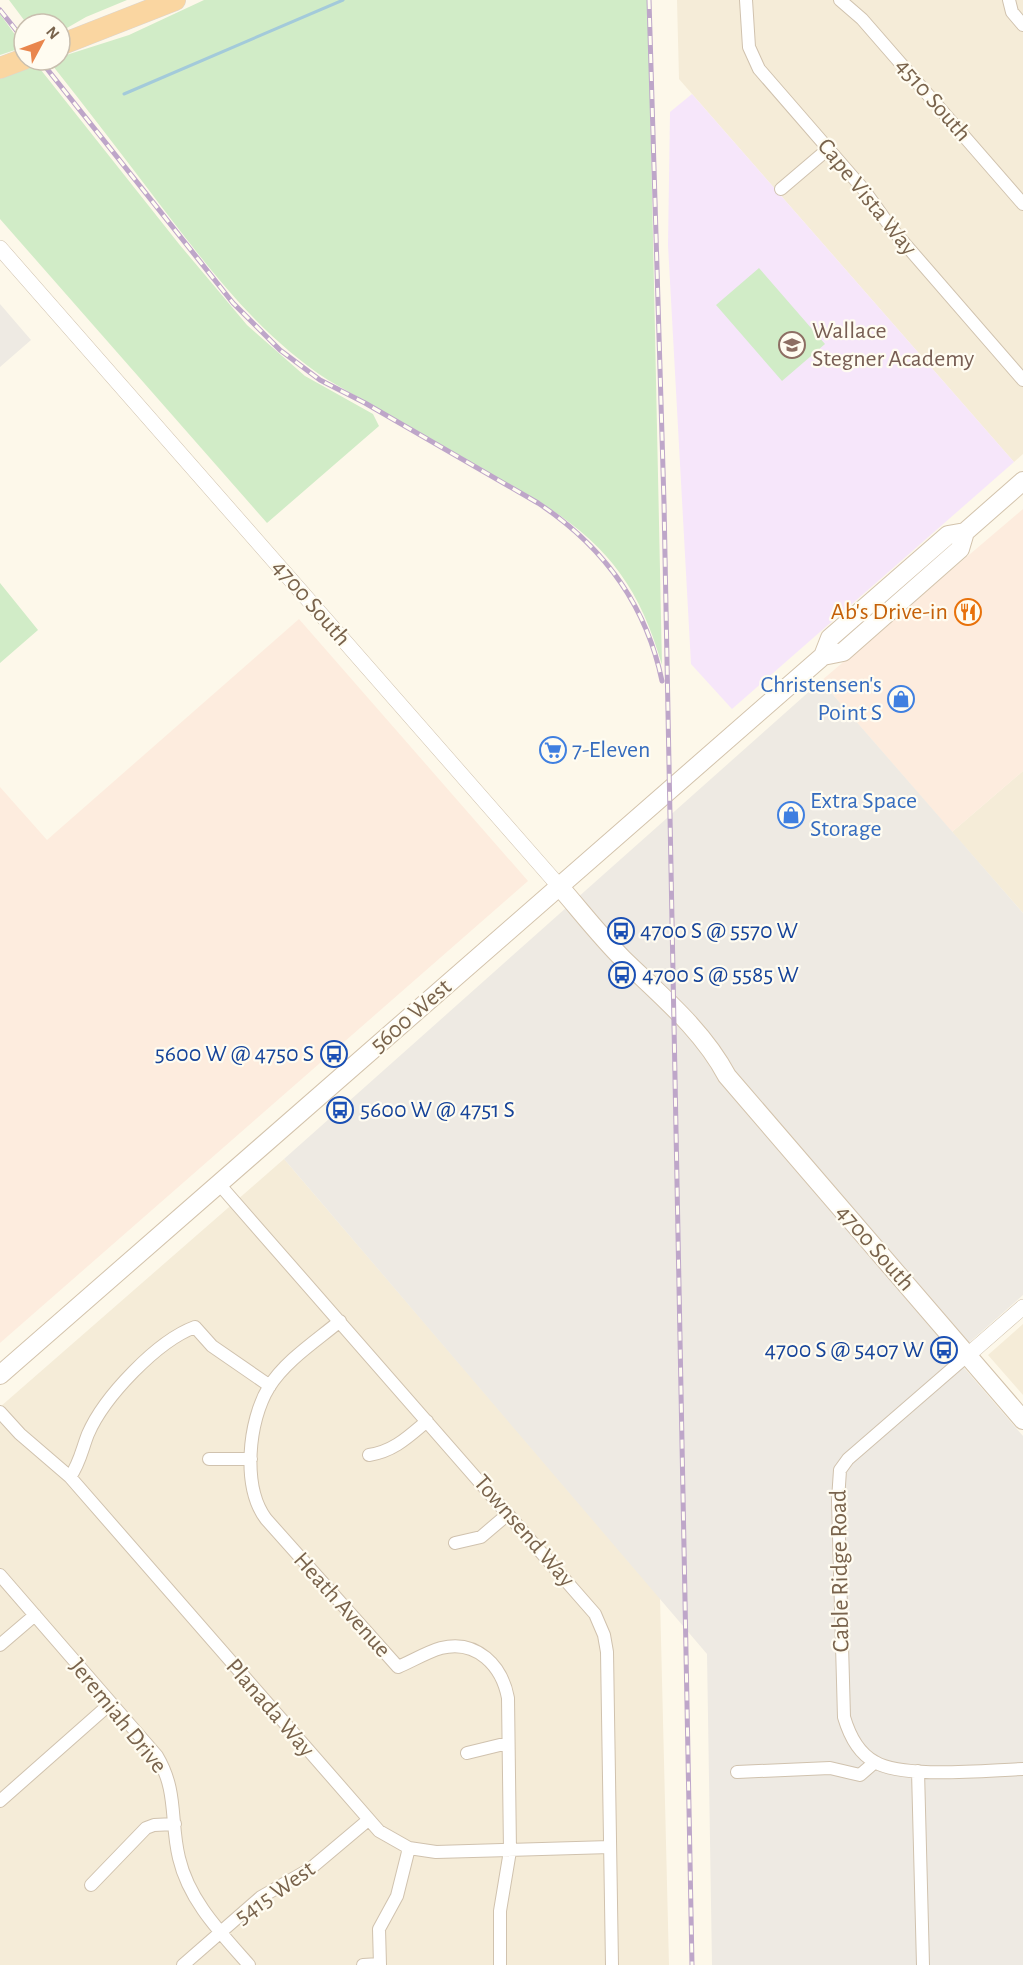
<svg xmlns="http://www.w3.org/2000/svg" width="1023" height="1965" viewBox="0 0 1023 1965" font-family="'Alegreya Sans',sans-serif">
<rect width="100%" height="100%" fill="#fdf8ea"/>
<!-- residential -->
<path fill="#f5ecd8" d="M677 0H1023V454L1014 462 679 79Z
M1023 771V913L952 832Z
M284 1159 660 1598 669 1965H0V1407Z
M1023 1324V1395L988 1355Z"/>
<!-- commercial -->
<path fill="#fdecde" d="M1023 509V771L952 832 821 681Z
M299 619 528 881 0 1343V787L47 840Z"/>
<!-- industrial -->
<path fill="#eeeae3" d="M0 304 31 340 0 367Z
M821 681 1023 913V1295L954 1356 1023 1436V1965H712L707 1654 284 1159Z"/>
<!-- education -->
<path fill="#f6e6fa" d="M692 94 1014 462 732 709 691 664 668 245 670 112Z"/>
<!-- green -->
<path fill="#d1ecc7" d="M9 0H127L86 17 60 32V24H27Z
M204 0H648L662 665C639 585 606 543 535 499L328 380C259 335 211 271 161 206 124 157 87 109 49 61L60 60V57L129 35Z
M0 14 24 47 0 55Z
M37 65 179 244 247 325 305 376 373 414 379 426 267 523 0 219V79Z
M759 268 825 344 782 381 716 305Z
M0 583 38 630 0 663Z"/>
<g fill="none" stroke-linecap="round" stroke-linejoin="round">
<!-- stream -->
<path stroke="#a3cada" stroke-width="3" d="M124 94 343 0"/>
<defs>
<path id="minor" d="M746 0 749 47 759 69 864 190 892 229 1023 380
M840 0 862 19 1023 204
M1009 0 1012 12 1023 25
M781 189 828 149
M219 1184 595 1614 604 1635 607 1652 612 1965
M340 1321C316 1341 285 1361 269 1387 248 1421 242 1487 266 1519L398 1667C412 1661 427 1652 441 1648 477 1639 502 1666 508 1698L510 1851 500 1911V1965
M968 1355 848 1459 840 1470 838 1500 844 1717C849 1734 858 1753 875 1762 903 1779 988 1770 1023 1769
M0 1412 20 1434 70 1477 379 1831 409 1848 436 1852 610 1847
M369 1455C394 1451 408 1437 427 1421
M209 1459H251
M70 1477C80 1463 82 1449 88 1434 104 1397 157 1341 195 1327L212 1346 270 1386
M455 1543 481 1537 508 1514
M0 1575 157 1756C178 1791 170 1821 179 1858 189 1901 221 1933 249 1965
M0 1645 35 1615
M467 1753 508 1743
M918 1771 923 1965
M737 1772 830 1768 860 1775 875 1762
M0 1801 111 1703
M91 1885 146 1828 154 1825 175 1824
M183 1965 261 1897 310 1869 367 1821
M363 1965 380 1964
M380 1965 379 1929 397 1896 409 1848"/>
<path id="tertiary" d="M0 248 559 886
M968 1355 1023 1307"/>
<path id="secondary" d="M823 656 830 638 948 535 965 532 1023 481
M559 886C580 910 600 936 623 959 660 995 702 1029 727 1076L1023 1420
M0 1375 823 656 843 652 960 549 965 532"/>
<path id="trunk" d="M60 45 175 0
M0 68 24 59"/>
</defs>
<!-- minor casing -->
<use href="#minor" stroke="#d0c2ae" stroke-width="14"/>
<!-- tertiary casing -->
<use href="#tertiary" stroke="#d0c2ae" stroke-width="16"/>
<!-- secondary casing -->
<use href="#secondary" stroke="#d3c3ac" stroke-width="20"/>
<!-- trunk casing -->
<use href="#trunk" stroke="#dcd6d0" stroke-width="22"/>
<!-- minor -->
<use href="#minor" stroke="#fff" stroke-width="12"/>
<!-- tertiary -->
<use href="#tertiary" stroke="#fff" stroke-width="15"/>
<!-- secondary -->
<use href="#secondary" stroke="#fff" stroke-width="18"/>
<!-- trunk -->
<use href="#trunk" stroke="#fad6a1" stroke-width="21"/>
<defs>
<path id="rail" d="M649 0 664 503 692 1965
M0 10 24 40
M40 60 233 303 280 350 320 380 365 403 538 503C603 546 646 604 662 681"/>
</defs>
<!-- rail casing -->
<use href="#rail" stroke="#bea6c9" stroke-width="5"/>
<!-- rail -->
<use href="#rail" stroke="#fffcf1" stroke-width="3" stroke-dasharray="9" stroke-linecap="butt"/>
</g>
<!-- icons -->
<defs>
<symbol id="school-ring" viewBox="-11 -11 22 22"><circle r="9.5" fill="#fffcf1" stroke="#8d6e63" stroke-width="1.5"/><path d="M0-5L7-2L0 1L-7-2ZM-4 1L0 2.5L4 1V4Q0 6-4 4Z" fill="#8d6e63"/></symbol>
<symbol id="restaurant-ring" viewBox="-11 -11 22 22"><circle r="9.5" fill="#fffcf1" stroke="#e8710a" stroke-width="1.5"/><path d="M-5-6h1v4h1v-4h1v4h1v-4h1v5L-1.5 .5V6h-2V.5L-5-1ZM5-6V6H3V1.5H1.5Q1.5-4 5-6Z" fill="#e8710a"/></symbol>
<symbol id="shop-ring" viewBox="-11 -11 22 22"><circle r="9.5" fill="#fffcf1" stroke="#3f7fe0" stroke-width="1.5"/><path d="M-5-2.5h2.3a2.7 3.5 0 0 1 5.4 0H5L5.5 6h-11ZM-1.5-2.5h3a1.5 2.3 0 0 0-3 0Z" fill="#3f7fe0"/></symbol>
<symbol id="supermarket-ring" viewBox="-11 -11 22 22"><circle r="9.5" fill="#fffcf1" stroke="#3f7fe0" stroke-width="1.5"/><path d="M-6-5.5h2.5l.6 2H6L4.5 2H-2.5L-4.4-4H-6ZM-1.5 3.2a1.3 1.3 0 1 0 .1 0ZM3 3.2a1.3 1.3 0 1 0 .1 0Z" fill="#3f7fe0"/></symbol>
<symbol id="bus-ring" viewBox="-11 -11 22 22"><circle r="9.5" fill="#fffcf1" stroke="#1a4fb4" stroke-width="1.5"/><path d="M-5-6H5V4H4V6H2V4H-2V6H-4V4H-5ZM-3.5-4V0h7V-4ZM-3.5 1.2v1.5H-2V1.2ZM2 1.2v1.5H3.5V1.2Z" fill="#1a4fb4"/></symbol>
</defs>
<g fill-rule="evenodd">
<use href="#school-ring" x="777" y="330" width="30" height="30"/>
<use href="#restaurant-ring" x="953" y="597" width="30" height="30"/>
<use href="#shop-ring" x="886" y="684" width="30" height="30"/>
<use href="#supermarket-ring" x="538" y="735" width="30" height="30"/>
<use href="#shop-ring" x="776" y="800" width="30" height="30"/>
<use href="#bus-ring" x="606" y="916" width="30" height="30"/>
<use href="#bus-ring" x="607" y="960" width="30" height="30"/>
<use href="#bus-ring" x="319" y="1039" width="30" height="30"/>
<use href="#bus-ring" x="325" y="1095" width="30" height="30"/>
<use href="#bus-ring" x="929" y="1335" width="30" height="30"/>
</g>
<g text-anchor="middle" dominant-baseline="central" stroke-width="4.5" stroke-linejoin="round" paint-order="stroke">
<!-- street labels -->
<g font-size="24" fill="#79634c" stroke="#fffcf1">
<text transform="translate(933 100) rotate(49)">4510 South</text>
<text transform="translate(867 197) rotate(51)">Cape Vista Way</text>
<text transform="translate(311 603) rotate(49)">4700 South</text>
<text transform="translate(411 1016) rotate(-41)">5600 West</text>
<text transform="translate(875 1248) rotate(49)">4700 South</text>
<text transform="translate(524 1531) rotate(49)">Townsend Way</text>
<text transform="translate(840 1571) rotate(-91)">Cable Ridge Road</text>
<text transform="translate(342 1605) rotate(48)">Heath Avenue</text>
<text transform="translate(270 1708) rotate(49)">Planada Way</text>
<text transform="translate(118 1716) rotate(51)">Jeremiah Drive</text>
<text transform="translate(275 1893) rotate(-35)">5415 West</text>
</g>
<!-- education labels -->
<g font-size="24" fill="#785e54" stroke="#fffcf1" text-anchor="start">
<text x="812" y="331">Wallace<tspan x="812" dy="28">Stegner Academy</tspan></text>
</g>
<!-- food labels -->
<g font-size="24" fill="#c56008" stroke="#fffcf1" text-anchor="end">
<text x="948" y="612">Ab's Drive-in</text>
</g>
<!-- shop labels -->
<g font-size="24" fill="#366cbe" stroke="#fffcf1" text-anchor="start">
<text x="882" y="685" text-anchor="end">Christensen's<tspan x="882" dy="28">Point S</tspan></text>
<text x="572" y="750">7-Eleven</text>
<text x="810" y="801">Extra Space<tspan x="810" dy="28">Storage</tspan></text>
</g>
<!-- transit labels -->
<g font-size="24" fill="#164399" stroke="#fffcf1" text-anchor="start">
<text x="640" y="931">4700 S @ 5570 W</text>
<text x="642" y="975">4700 S @ 5585 W</text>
<text x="314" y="1054" text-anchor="end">5600 W @ 4750 S</text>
<text x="360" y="1110">5600 W @ 4751 S</text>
<text x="924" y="1350" text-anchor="end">4700 S @ 5407 W</text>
</g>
</g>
<!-- north arrow -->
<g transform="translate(42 42) rotate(49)"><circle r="28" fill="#fffcf1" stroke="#c9bfaf" stroke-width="1.5"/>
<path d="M0-4.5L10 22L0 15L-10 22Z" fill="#e9864d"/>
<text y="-9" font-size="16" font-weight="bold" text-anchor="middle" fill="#79634c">N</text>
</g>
</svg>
